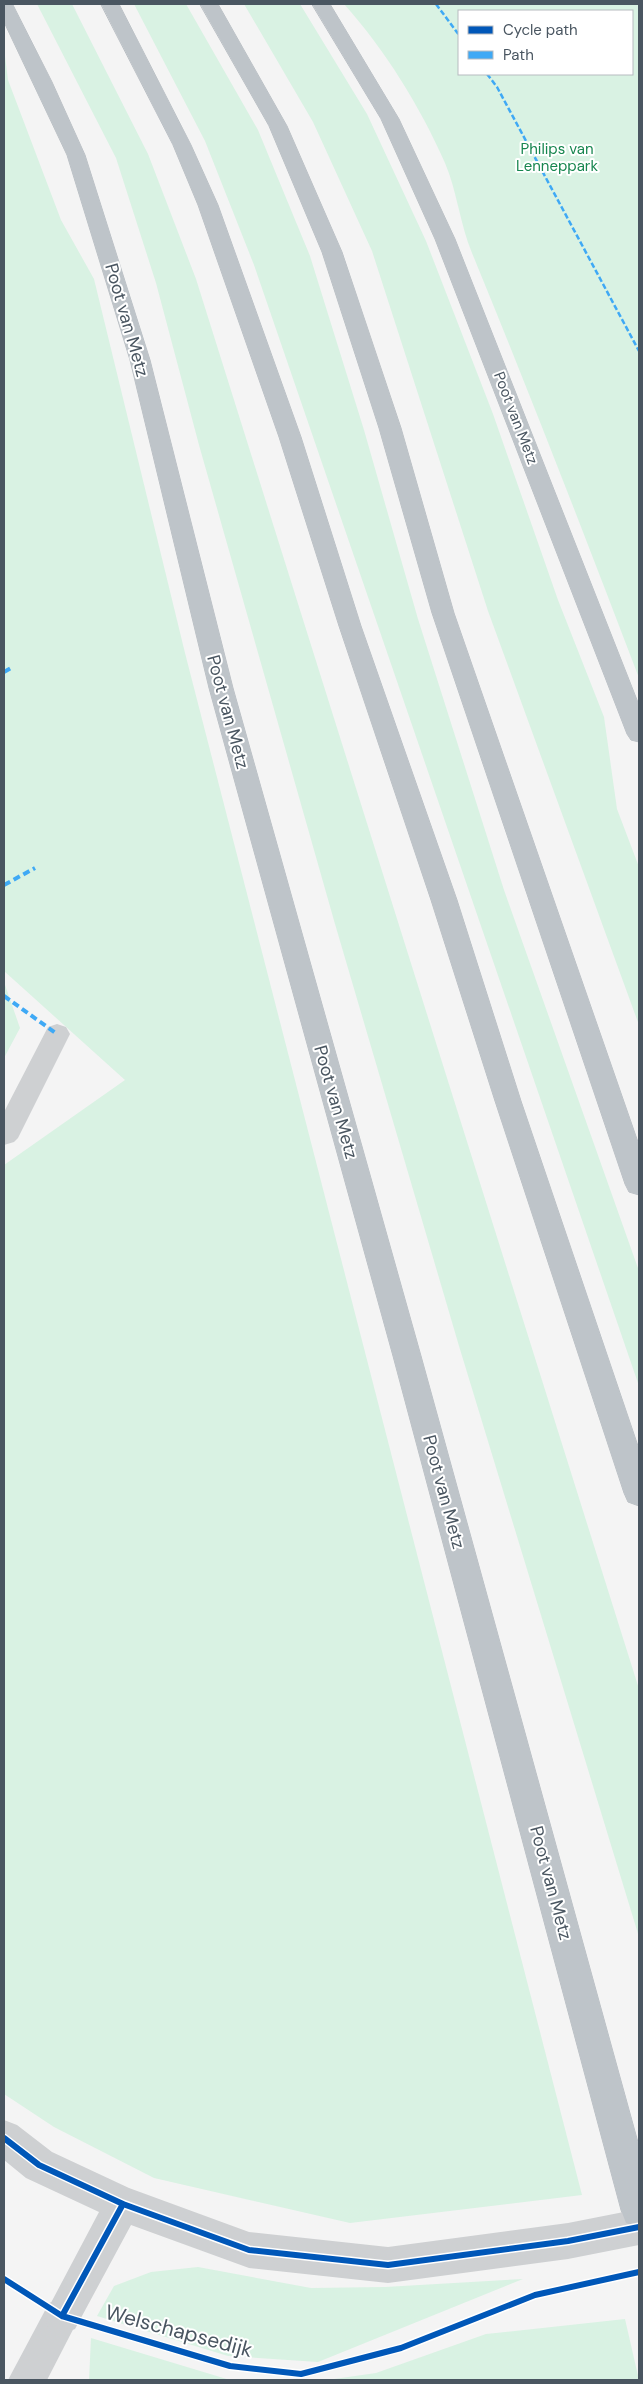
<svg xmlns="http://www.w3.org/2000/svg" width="643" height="2384" viewBox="0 0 643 2384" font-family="'DM Sans',sans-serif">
<rect width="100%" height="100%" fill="#f4f4f4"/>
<!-- green -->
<path fill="#d9f2e3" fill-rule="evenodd" d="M37 4H72L148 154 196 279 639 1689V1937L459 1346 335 924 199 445 156 283 116 158Z
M134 4H186L258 130 310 256 364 430 418 619 504 890 639 1271V1386L254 265 205 141Z
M244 4H300L367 114 426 241 493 414 558 600 604 717 617 809 639 867V1025L488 611 372 251 313 122Z
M344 4H639V678C585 536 530 394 472 253 460 224 457 191 445 163 420 106 385 50 344 4ZM459 11H632V74H459Z
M4 48 8 80 61 220 94 279 185 653 582 2195 350 2223 154 2178 54 2127 4 2094V1165L125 1080 4 971Z
M4 982 20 1028 4 1058Z
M198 2267 311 2288 385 2287 523 2279 318 2362 228 2356 97 2316 114 2286 151 2272Z
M625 2319 639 2380H327L376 2373 486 2334Z
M91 2338 230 2380H89Z"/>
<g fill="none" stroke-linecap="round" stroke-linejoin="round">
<defs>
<path id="highway" d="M4 4 13 5 52 82 85 155 150 360 233 688 421 1356 639 2146V2228L626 2223 621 2210 393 1356 209 688 130 360 67 155 4 22Z
M101 4H119L191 145 218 205 301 437 361 626 457 900 521 1101 639 1449V1506L628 1502 624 1493 495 1101 431 900 339 626 279 437 198 205 173 145Z
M200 4H218L287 126 342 252 401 428 454 613 639 1145V1195L629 1192 625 1184 432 613 379 428 322 252 269 126Z
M312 4H330L399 119 455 239 639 705V742L631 740 627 734 435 239 381 119Z"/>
</defs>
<!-- highway casing -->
<use href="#highway" stroke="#b9bec3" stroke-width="1"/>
<!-- lane -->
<path fill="#ced0d2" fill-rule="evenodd" d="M57 1024 66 1027 70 1034 18 1138 14 1142 4 1145V1112L48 1027Z
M62 2298 75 2303 80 2316 47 2380H8L49 2303Z"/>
<!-- street -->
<path fill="#ced0d2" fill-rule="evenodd" d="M4 2120 17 2125 52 2152 129 2188 249 2232 388 2247 568 2223 639 2209V2245L568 2259 388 2283 249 2268 131 2225 75 2329 62 2334 49 2329 44 2316 99 2212 26 2178 4 2160Z"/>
<!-- highway -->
<use href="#highway" fill="#bec4c9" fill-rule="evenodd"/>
<!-- quiet-far1 -->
<path stroke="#3fa9f5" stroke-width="2.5" stroke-dasharray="5.5 2.5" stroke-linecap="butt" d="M436 4 459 35
M487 74 497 87 639 351"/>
<!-- quiet -->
<path stroke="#3fa9f5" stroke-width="4" stroke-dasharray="7 4" stroke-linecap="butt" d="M4 672 13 667
M4 885 35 868
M4 996 57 1034"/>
<defs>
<path id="cycleway" d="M4 2138 39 2165 123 2204 249 2250 388 2265 568 2241 639 2227
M4 2279 62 2316 230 2366 301 2374 401 2348 535 2295 639 2272
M62 2316 123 2204"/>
</defs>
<!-- cycleway casing -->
<use href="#cycleway" stroke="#fff" stroke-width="9"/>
<!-- cycleway -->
<use href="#cycleway" stroke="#0057b8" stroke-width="6"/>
</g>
<g text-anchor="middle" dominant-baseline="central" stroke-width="4" stroke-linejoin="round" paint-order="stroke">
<!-- far-park labels -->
<g font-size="15" fill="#17864f" stroke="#fff">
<text x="557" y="149">Philips van<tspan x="557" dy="17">Lenneppark</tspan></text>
</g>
<!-- far-street labels -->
<g font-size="15" fill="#4a5661" stroke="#fff">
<text transform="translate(516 418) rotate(69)">Poot van Metz</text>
</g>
<!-- street labels -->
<g font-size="18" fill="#4a5661" stroke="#fff">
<text transform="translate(127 320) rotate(74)">Poot van Metz</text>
<text transform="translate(228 712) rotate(75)">Poot van Metz</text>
<text transform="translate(336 1102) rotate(74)">Poot van Metz</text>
<text transform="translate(444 1492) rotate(75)">Poot van Metz</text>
<text transform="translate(551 1883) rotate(75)">Poot van Metz</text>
</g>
<!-- near-street labels -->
<g font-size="21" fill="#4a5661" stroke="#fff">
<text transform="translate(179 2331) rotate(15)">Welschapsedijk</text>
</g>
</g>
<!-- border -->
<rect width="643" height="2384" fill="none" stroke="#4a5661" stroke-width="10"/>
<!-- legend -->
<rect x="458" y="10" width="175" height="65" fill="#ffffff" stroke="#b7bbc0"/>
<rect x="468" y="26" width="25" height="8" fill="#0057b8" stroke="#b7bbc0"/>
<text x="503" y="35" font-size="15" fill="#4a5661">Cycle path</text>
<rect x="468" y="51" width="25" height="8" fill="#3fa9f5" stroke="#b7bbc0"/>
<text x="503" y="60" font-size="15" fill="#4a5661">Path</text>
</svg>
